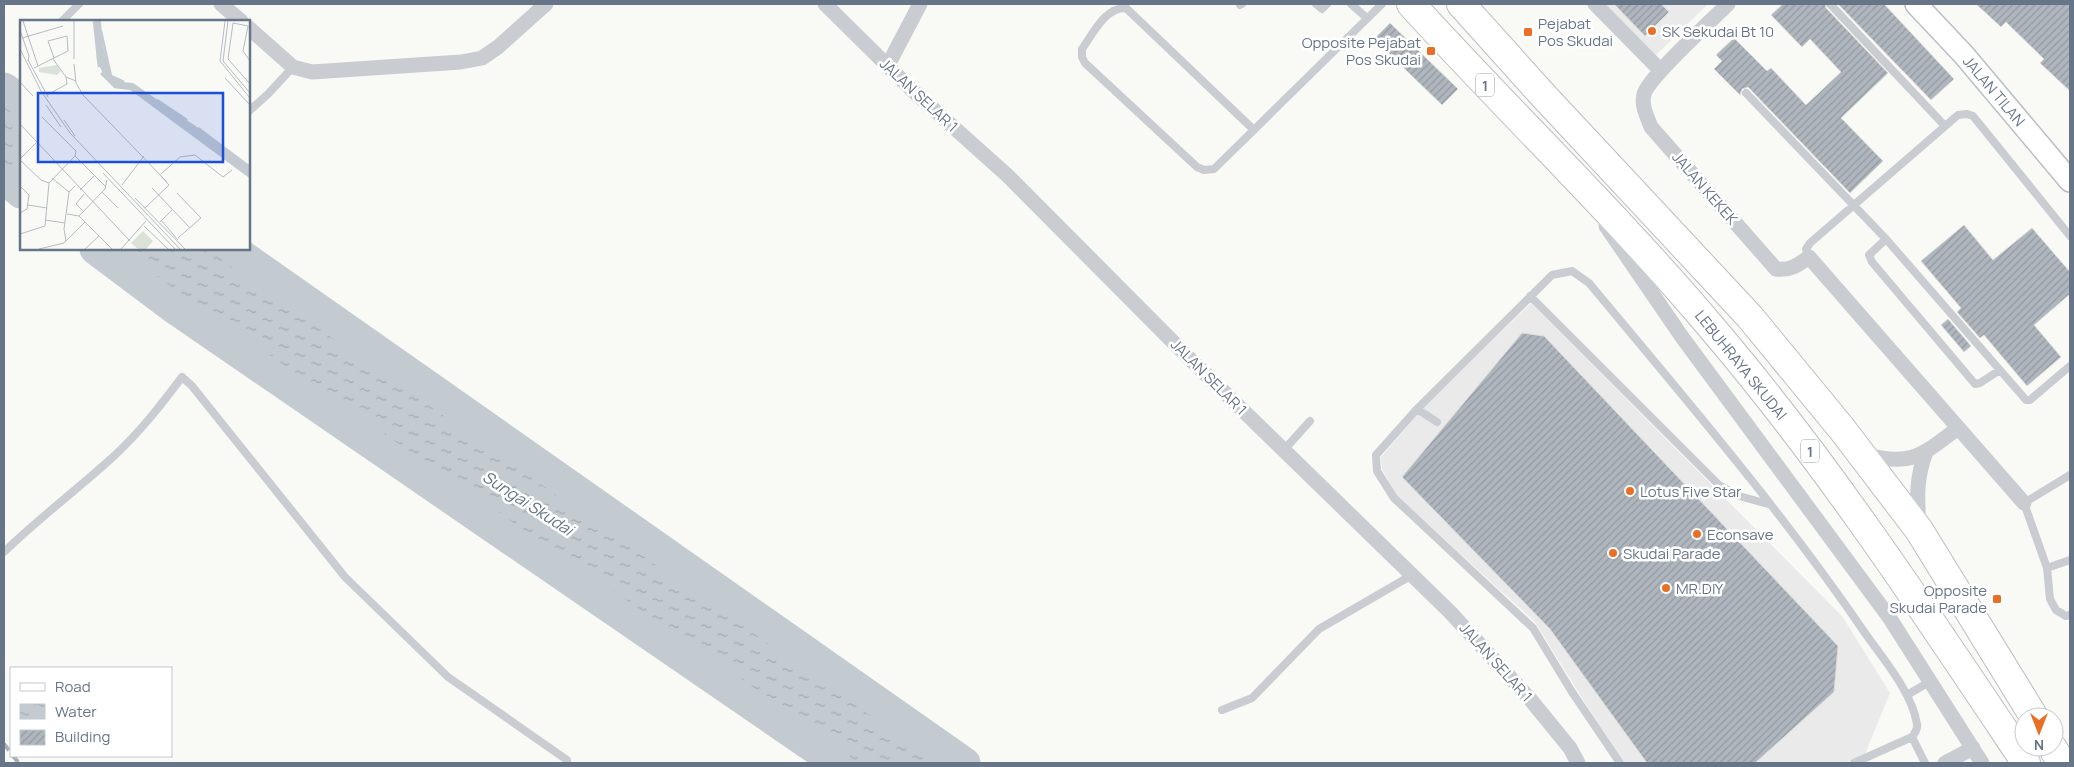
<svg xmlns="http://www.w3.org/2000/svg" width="2074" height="767" viewBox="0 0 2074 767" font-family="Manrope,sans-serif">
<defs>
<pattern id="water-ripples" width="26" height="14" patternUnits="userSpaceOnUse" patternTransform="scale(1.25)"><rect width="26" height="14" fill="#c3cbd1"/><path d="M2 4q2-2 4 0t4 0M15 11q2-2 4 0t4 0" fill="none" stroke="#a2a9af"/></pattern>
<pattern id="building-hatch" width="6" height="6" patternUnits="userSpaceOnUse" patternTransform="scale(1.25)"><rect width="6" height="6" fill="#b0b6be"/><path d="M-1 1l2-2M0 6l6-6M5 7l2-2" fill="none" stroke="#9399a0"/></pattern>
</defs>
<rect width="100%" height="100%" fill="#f9f9f6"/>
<!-- built -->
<path fill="#eaeaea" d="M1598 4H1708L1652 59Z
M1531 303 1842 616 1890 693 1865 754 1845 763H1625L1587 706 1535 622 1396 495 1382 469 1381 457 1426 405Z"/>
<!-- water -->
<path fill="url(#water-ripples)" d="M4 88 21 100V193L4 179Z
M95 249H233L965 763H836L175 309Z"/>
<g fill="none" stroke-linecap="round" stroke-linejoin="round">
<!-- river -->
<path stroke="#c3cbd1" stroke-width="31" d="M4 88 21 100
M4 179 21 193
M95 249 175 309 836 763
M233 249 965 763"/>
</g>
<!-- building -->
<path fill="url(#building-hatch)" stroke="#dbdbd9" d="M1614 4H1661L1669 12 1645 36Z
M1783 4H1825L1826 8 1888 73 1841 118 1883 161 1850 193 1748 87 1742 89 1740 95 1714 69 1722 61 1716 55 1734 38 1767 71 1771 68 1806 105 1841 72 1810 39 1802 47 1771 15Z
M1838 4H1884L1954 79 1931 100Z
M1976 4H2070V91L2040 63 2044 59 2006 22 2001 27Z
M1390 23 1458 89 1442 105 1374 39Z
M1964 225 1993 260 2032 228 2070 272V294L2034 325 2061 357 2027 386 1984 335 1980 338 1957 312 1961 308 1921 261Z
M1948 319 1971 346 1964 352 1941 325Z
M1522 333 1544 336 1838 646 1834 692 1755 763H1647L1550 629 1402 477Z"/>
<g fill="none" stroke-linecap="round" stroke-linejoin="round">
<defs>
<path id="secondary" d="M1916 4 1964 55 2070 181"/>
<path id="highway" d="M1411 4C1510 113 1617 215 1712 328 1828 464 1927 615 2026 763
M1461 4 1541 93 1750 317 1842 429 1919 530 2034 717
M2052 747 2062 763"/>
</defs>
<!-- secondary casing -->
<use href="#secondary" stroke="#bbbfc5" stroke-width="24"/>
<!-- highway casing -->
<use href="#highway" stroke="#bbbec2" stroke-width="30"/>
<!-- lane -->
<path stroke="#c9ccd0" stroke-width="8" d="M1316 4 1322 9 1327 4
M1351 4 1367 18
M1830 4 1945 126
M1240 5 1242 4
M62 21 79 4
M1746 93 1886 239 2026 400H2030L2070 366
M249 111 268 94 293 67
M1254 130 1126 8C1105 7 1093 34 1082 49V57L1085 63 1197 167 1204 170 1214 169 1382 4
M1886 239 1869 255 1872 262 1975 384 1980 383 2000 370
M1809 257 1806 249 1810 243 1958 115 1967 114 1973 116 2070 236
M1530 296 1719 485 1739 496 1768 504
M1417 409 1437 422
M1283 451 1310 421
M2070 475 2024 503 2047 568 2050 599 2056 610 2066 616 2070 615
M4 552C39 518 78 489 114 456 140 432 161 405 182 377L192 386 345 577 448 677 567 760V763
M2047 568 2070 560
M1907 695 1931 681
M1222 710 1252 698 1319 629 1412 575
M1912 737 1925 763
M1620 763 1572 692 1533 628 1394 498 1377 471 1376 455 1417 409 1552 275 1572 271 1589 283C1684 397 1781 510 1865 633 1883 659 1912 692 1917 724 1918 729 1915 733 1912 737L1854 763"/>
<!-- street -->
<path stroke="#c9ccd0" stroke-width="15" d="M221 4 241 21
M825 4 912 90 1008 176 1187 356 1450 612 1530 699 1570 748 1578 763
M1595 4 1661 71
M1728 4C1712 20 1649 77 1644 94 1641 106 1647 116 1651 127L1776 269C1790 271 1798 265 1809 257L2024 503
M249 28 293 67 312 72 461 62 482 58 498 47 546 4
M888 65 920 4
M1606 226 1682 337 1889 617 1982 763
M1863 454C1911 467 1921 456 1958 428
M1919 524C1917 497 1916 478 1926 452
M1945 763 1973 748"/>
<!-- secondary -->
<use href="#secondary" stroke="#fff" stroke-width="21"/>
<!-- highway -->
<use href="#highway" stroke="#fff" stroke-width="28"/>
<!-- rail -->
<path stroke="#a9aeb5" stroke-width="4" stroke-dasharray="8 4" stroke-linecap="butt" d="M4 744 11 753
M13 756 19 763"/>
</g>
<!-- markers -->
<g fill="#e96f26" stroke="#fff" stroke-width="2">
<circle cx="1652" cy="31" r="5"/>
<rect x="1523" y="27" width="10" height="10" rx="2.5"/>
<rect x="1426" y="46" width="10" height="10" rx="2.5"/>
<circle cx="1630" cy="491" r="5"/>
<circle cx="1697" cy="534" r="5"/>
<circle cx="1613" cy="553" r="5"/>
<circle cx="1666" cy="588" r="5"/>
<rect x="1992" y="594" width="10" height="10" rx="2.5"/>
</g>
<g text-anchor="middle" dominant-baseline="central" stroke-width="5" stroke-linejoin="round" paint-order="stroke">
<!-- shield labels -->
<g fill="#fff" stroke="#959eac" stroke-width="1">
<rect x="1476" y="73.5" width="18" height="23" rx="4"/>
<rect x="1801" y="439.5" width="18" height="23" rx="4"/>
</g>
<g font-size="14" font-weight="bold" fill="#677589">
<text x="1485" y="85">1</text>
<text x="1810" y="451">1</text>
</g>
<!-- poi labels -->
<g font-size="15" fill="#677589" stroke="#fff" text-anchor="start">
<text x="1538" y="23">Pejabat<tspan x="1538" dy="17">Pos Skudai</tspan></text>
<text x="1662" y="31">SK Sekudai Bt 10</text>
<text x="1421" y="42" text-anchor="end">Opposite Pejabat<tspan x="1421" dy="17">Pos Skudai</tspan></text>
<text x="1640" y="491">Lotus Five Star</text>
<text x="1707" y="534">Econsave</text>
<text x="1623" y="553">Skudai Parade</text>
<text x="1676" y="588">MR.DIY</text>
<text x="1987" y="590" text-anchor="end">Opposite<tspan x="1987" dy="17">Skudai Parade</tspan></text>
</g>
<!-- street labels -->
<g font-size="15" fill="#677589" stroke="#fff">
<text transform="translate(1994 91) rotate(50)">JALAN TILAN</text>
<text transform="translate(919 95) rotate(43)">JALAN SELAR 1</text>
<text transform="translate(1705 188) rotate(49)">JALAN KEKEK</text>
<text transform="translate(1741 365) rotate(51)">LEBUHRAYA SKUDAI</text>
<text transform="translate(1209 377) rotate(45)">JALAN SELAR 1</text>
<text transform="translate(1496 662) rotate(48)">JALAN SELAR 1</text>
</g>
<!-- water labels -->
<g font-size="16" font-style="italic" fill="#637683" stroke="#fff">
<text transform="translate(528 503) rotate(33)">Sungai Skudai</text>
</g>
</g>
<!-- overview -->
<g transform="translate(20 20)">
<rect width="230" height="230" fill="#f9f9f6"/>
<path d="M37 45 41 51 37 55 19 52V48Z" fill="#dae1d7"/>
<path d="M123 211 133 221 126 229H118L111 223Z" fill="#dae1d7"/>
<path d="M74 1H81L83 26 91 56 101 62 113 63 187 114 230 147V157L111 69 95 67 85 58 77 41Z" fill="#c3cbd1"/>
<path fill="none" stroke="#c3cbd1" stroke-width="2.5" d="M74 1 79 47M81 11 91 56 104 62M81 53 95 67 111 69 230 157M137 80 167 100M178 108 230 147"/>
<path fill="none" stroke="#b6bcc4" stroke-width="1" d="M3 1 18 46M54 1V39M205 1 200 41 230 78M208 1 203 41 230 73M0 10 9 36 8 41M2 18 43 6M0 29 21 71 50 113 160 229M33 39 46 57 56 61M8 40 28 77M230 41 223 31 228 6 213 3 208 39 230 64M54 44 56 63 63 75 147 162M14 48 48 31 47 16 28 21 34 38M205 58 230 85M0 62 13 76M27 75 47 64 46 57M26 85 41 107M22 97 56 131 55 136M44 100 55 116M0 104 110 221M55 136 85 166M0 139 16 123M0 140 21 160 29 163M83 153 155 229M141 154 160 137 175 135 203 157 212 150M32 158 49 172M29 163 55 136M102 165 124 136M0 166 9 175 7 189 0 193M132 168 170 208M60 170 74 156M82 172 98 188M157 173 181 198 158 218M115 178 165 229M8 185 27 188M125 188 149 165 140 155M64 192 56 184 64 174M47 194 59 196 92 229M59 196 85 169 87 160M25 200 45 203M141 200 158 220M140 202 152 190M124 206 148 229M0 214 25 206 29 163M46 221 44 209 49 172 55 166M19 229 44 223 65 202M65 229 79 216M101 229 126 201"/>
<path fill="#1d4ed8" fill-opacity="0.15" stroke="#1d4ed8" stroke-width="2.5" d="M18 73H203V142H18Z"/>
<rect width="230" height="230" fill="none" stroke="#677589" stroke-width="2.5"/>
</g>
<!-- border -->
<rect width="2074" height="767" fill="none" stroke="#677589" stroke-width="10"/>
<!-- legend -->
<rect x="10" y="667" width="162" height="90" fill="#ffffff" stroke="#c2c8d0"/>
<rect x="20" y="683" width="25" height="8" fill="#ffffff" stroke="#c2c8d0"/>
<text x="55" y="692" font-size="15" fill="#677589">Road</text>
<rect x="20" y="704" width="25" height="15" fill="url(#water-ripples)" stroke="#c2c8d0"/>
<text x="55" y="717" font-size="15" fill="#677589">Water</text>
<rect x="20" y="730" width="25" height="15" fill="url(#building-hatch)" stroke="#c2c8d0"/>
<text x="55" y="742" font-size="15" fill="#677589">Building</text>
<!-- north arrow -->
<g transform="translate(2039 732) rotate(180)"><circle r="24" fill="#ffffff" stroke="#c2c8d0"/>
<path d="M0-4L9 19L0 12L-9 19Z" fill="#e96f26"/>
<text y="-8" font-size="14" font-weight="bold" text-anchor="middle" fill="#677589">N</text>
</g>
</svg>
